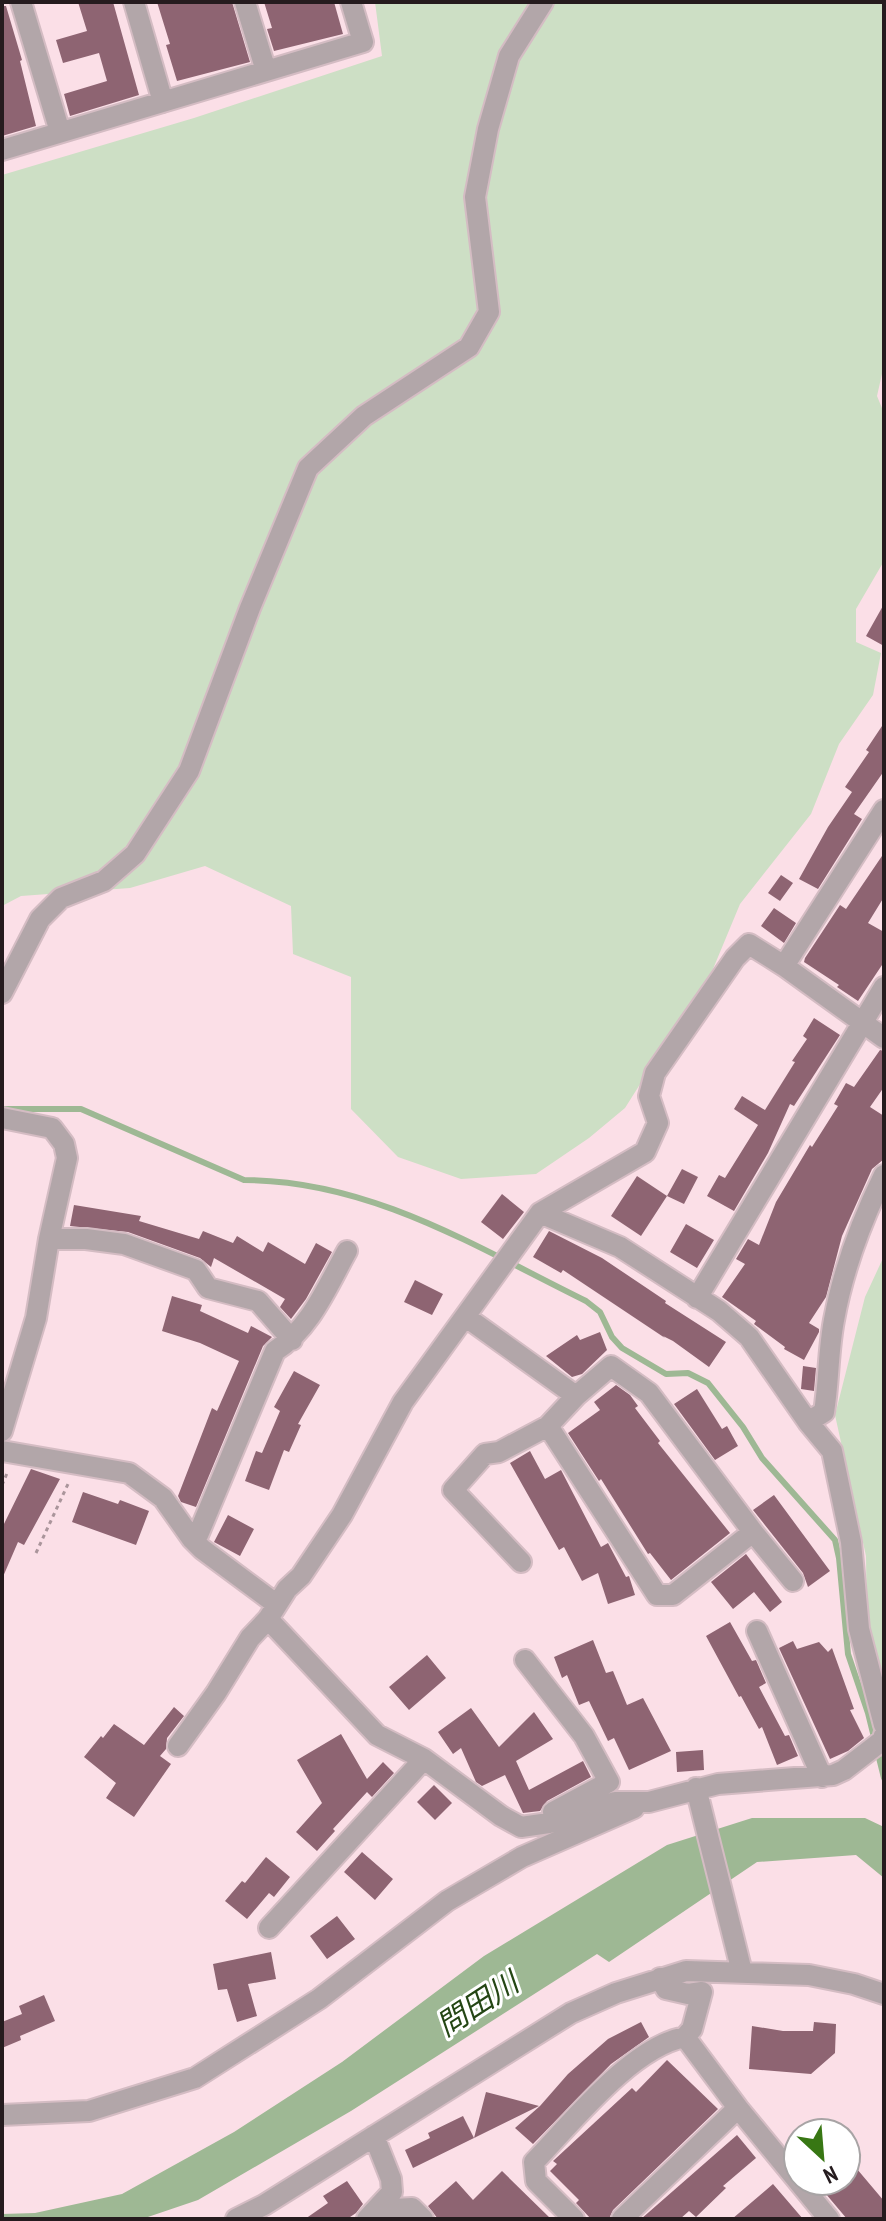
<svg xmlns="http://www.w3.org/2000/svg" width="886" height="2221" viewBox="0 0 886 2221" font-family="'PT Sans Narrow','Noto Sans JP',sans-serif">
<rect width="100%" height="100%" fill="#fbdfe7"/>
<!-- green -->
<path fill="#cddfc5" d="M375 2H884V365L877 396 884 413V561L856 609V642L881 653 873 695 839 744 811 814 740 904 713 969 625 1108 589 1138 536 1174 461 1179 398 1157 351 1109V977L293 954 291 906 205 866 130 888 21 896 2 906V175L194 118 382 56Z
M884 1256V1709L867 1634 866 1556 835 1415 865 1297Z"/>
<!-- water -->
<path fill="#9eb894" d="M752 1818H865L884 1827V1878L856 1855 757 1862 609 1962 597 1954 351 2111 198 2200 142 2219H2V2214L35 2213 122 2194 234 2132 342 2062 484 1956 667 1845Z"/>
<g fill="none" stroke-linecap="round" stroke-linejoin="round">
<!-- stream -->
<path stroke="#9eb894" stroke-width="6" d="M2 1109H81L244 1180C370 1180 476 1247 586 1301L600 1312 612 1337 622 1348 666 1374 688 1373 708 1383 743 1427 762 1458 835 1540 839 1558 848 1654 868 1713 884 1778"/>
</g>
<!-- building -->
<path fill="#8e6472" d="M78 2H113L139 95 70 116 64 94 107 81 99 53 63 63 56 40 87 31Z
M157 2H232L250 62 177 81 166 45 170 44Z
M264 2H334L343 34 274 51 267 29 272 28Z
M2 6H6L22 60 20 61 36 126 2 136Z
M884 604V646L866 636Z
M884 723V771L854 814 862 819 818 889 799 879 828 827 852 792 845 787 869 752 866 750Z
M884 853V897L868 923 884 932V962L858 1001 837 987 839 985 804 962 805 958 840 905 846 909Z
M781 875 793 883 780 901 768 893Z
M774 908 796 923 784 943 761 926Z
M814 1018 840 1035 794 1106 790 1104 768 1153 734 1211 707 1196 719 1175 725 1178 758 1125 734 1109 742 1096 765 1110 795 1062 792 1061 807 1039 803 1036Z
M880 1050 884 1051V1087L870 1107 884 1116V1159L872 1169 842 1236 826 1297 809 1323 819 1329V1332L804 1360 784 1349 785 1347 754 1324 756 1321 722 1297 745 1264 736 1259 748 1239 759 1245 776 1202 810 1145 812 1147 838 1106 834 1104 846 1083 854 1087Z
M682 1169 698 1177 684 1204 667 1196Z
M637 1176 667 1196 641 1236 611 1216Z
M502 1194 524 1212 503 1239 481 1222Z
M74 1205 141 1216 139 1221 199 1239 203 1231 233 1243 237 1236 263 1252 268 1242 305 1264 316 1243 332 1252 306 1299 291 1319 280 1307 285 1299 214 1258 211 1267 200 1258 128 1232 70 1226Z
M686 1224 714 1240 697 1268 670 1252Z
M549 1231 602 1258 666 1301 665 1303 726 1342 709 1367 673 1341 663 1336 665 1338 563 1270 561 1273 533 1257Z
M415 1280 443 1294 432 1315 404 1302Z
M172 1296 202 1305 200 1311 248 1333 251 1326 272 1337 263 1346 196 1507 181 1502 178 1496 212 1408 217 1411 239 1361 200 1343 162 1331Z
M600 1332 607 1350 582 1374 572 1377 546 1356 577 1335 580 1340Z
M803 1366 816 1368 814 1391 801 1389Z
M294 1371 320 1385 298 1424 301 1425 289 1452 284 1450 269 1490 245 1481 256 1451 262 1453 280 1411 274 1407Z
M616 1385 630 1395 638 1406 635 1408 660 1441 658 1443 730 1533 671 1580 650 1553 648 1554 601 1479 599 1481 568 1433 600 1410 594 1402Z
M697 1389 722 1429 727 1426 738 1446 715 1460 674 1404Z
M530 1451 545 1479 561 1470 601 1547 608 1543 626 1577 629 1576 635 1595 608 1604 598 1573 582 1581 564 1547 559 1550 510 1463Z
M31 1469 60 1479 24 1545 18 1542 2 1579V1528Z
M83 1492 118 1504 120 1500 149 1511 136 1545 72 1522Z
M774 1495 830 1571 808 1587 803 1573 753 1510Z
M228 1515 254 1529 240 1556 214 1542Z
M746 1554 782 1602 770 1612 754 1592 733 1609 711 1582Z
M730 1622 752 1661 756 1660 766 1683 759 1687 785 1736 789 1735 798 1756 777 1765 762 1727 759 1729 741 1696 739 1697 706 1636Z
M593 1640 606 1673 613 1671 627 1705 643 1698 671 1751 629 1770 614 1738 608 1741 589 1701 579 1705 567 1675 562 1678 554 1657Z
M793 1641 797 1649 819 1642 828 1652 832 1648 854 1709 850 1710 864 1738 848 1751 830 1759 779 1648Z
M427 1655 446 1678 409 1710 389 1687Z
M174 1707 184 1716 167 1738 166 1749 160 1756 171 1764 134 1817 106 1798 116 1783 84 1757 101 1736 103 1738 114 1724 144 1745Z
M471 1708 499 1747 534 1712 553 1739 516 1761 529 1790 583 1761 591 1777 547 1801 540 1811 523 1813 505 1775 482 1786 476 1782 461 1748 453 1754 438 1732Z
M341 1734 367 1779 383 1762 394 1773 372 1797 367 1792 333 1829 335 1831 317 1851 296 1832 322 1803 297 1760Z
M703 1750 704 1770 677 1772 676 1752Z
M434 1785 452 1803 435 1820 417 1802Z
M362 1852 393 1879 375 1900 344 1872Z
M266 1857 290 1877 274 1897 269 1893 247 1919 225 1901 242 1881 245 1883Z
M337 1916 355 1939 327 1959 310 1936Z
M271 1952 276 1979 248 1984 257 2016 237 2022 227 1989 218 1990 213 1964Z
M44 1995 55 2021 20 2036 21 2040 2 2048V2022L22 2014 19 2006Z
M641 2022 649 2037 611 2064 533 2144 515 2128 540 2106 568 2074 608 2039Z
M814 2022 836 2024 835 2053 811 2074 749 2069 752 2026 783 2031H813Z
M667 2060 718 2109 613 2210 609 2219H591L576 2203 579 2200 550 2171 557 2164 553 2161 632 2088 636 2092Z
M486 2092 539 2106 474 2138Z
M463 2116 474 2138 413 2168 405 2150 430 2138 428 2133Z
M737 2135 756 2158 723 2186 726 2188 696 2217 689 2211 680 2219H641Z
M846 2156 884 2201V2219H847L815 2181H846Z
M502 2171 551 2219H438L428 2206 456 2181 473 2200Z
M347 2181 363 2204 356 2213 347 2219H305L328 2203 323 2196Z
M773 2184 803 2219H732Z"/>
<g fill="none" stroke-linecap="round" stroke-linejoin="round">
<defs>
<path id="street" d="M21 2 60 132
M134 2 163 102
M245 2 266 71
M2 150 363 42 351 2
M784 966 884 810
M2 993 40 919 61 898 104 881 135 854 189 771 250 608 308 468 364 416 469 347 489 312 475 197 488 129 509 56 543 2
M884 1038 784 966 749 944 735 958 655 1073 649 1096 658 1123 645 1152 540 1213 403 1402 342 1515 301 1576 287 1589 268 1619 377 1735 424 1759 501 1816 521 1827 549 1823 615 1802H649L718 1784 833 1775 844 1770 883 1740 884 1735
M2 1118 52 1128 64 1144 67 1158 49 1239 36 1318 2 1431
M540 1213 620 1247 719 1311 749 1337 808 1422 832 1451 851 1542 859 1629 884 1725
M49 1239H86L124 1244 196 1270 208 1288 258 1301 292 1340
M697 1298 884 987
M466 1317 576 1396 611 1366 649 1393 753 1532 793 1581
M808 1422 824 1412C829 1382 828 1351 834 1320 843 1269 861 1222 884 1175
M548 1426 657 1595H673L753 1532
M2 1451 129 1473 163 1498 192 1539 202 1549 276 1604
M192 1539 198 1535 275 1351C310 1329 327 1287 347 1251
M521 1562 453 1490 485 1454 499 1452 548 1426 576 1396
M757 1631 822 1777
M525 1660 584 1736 609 1782 553 1812
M178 1746 216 1693 250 1638 268 1619
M696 1788 742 1972
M269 1928 424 1759
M660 1978 666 1989 688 1994 702 1992 692 2029 685 2037
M2 2115 89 2111 195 2078 319 1999 447 1901 522 1857 634 1808
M236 2219 264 2205 571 2013 616 1993 686 1971 809 1975 854 1984 884 1994
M367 2219 392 2192 391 2179 374 2136
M384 2219 394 2209 412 2208 423 2219
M574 2219 536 2181 534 2162C571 2124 631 2047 685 2037L738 2108 829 2219
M622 2219 738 2108"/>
</defs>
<!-- street casing -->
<use href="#street" stroke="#d4bcc3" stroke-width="24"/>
<!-- path -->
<path stroke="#aa959b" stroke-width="3" stroke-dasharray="4 4" stroke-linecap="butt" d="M2 1485 8 1471
M36 1553 68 1484"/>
<!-- street -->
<use href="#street" stroke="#b2a6a9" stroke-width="20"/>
</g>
<g text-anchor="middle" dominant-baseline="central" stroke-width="6" stroke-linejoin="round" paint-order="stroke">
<!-- water labels -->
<g font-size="30" font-style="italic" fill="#244614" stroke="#fff">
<text transform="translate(477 2003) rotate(-33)">問田川</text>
</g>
</g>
<!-- border -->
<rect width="886" height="2221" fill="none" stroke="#251b1e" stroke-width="8"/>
<!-- north arrow -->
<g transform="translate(822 2157) rotate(154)"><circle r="38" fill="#ffffff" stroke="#a8a4a5" stroke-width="2"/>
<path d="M0-6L14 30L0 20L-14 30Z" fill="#387714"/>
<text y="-12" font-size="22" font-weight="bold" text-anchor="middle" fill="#251b1e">N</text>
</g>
</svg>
